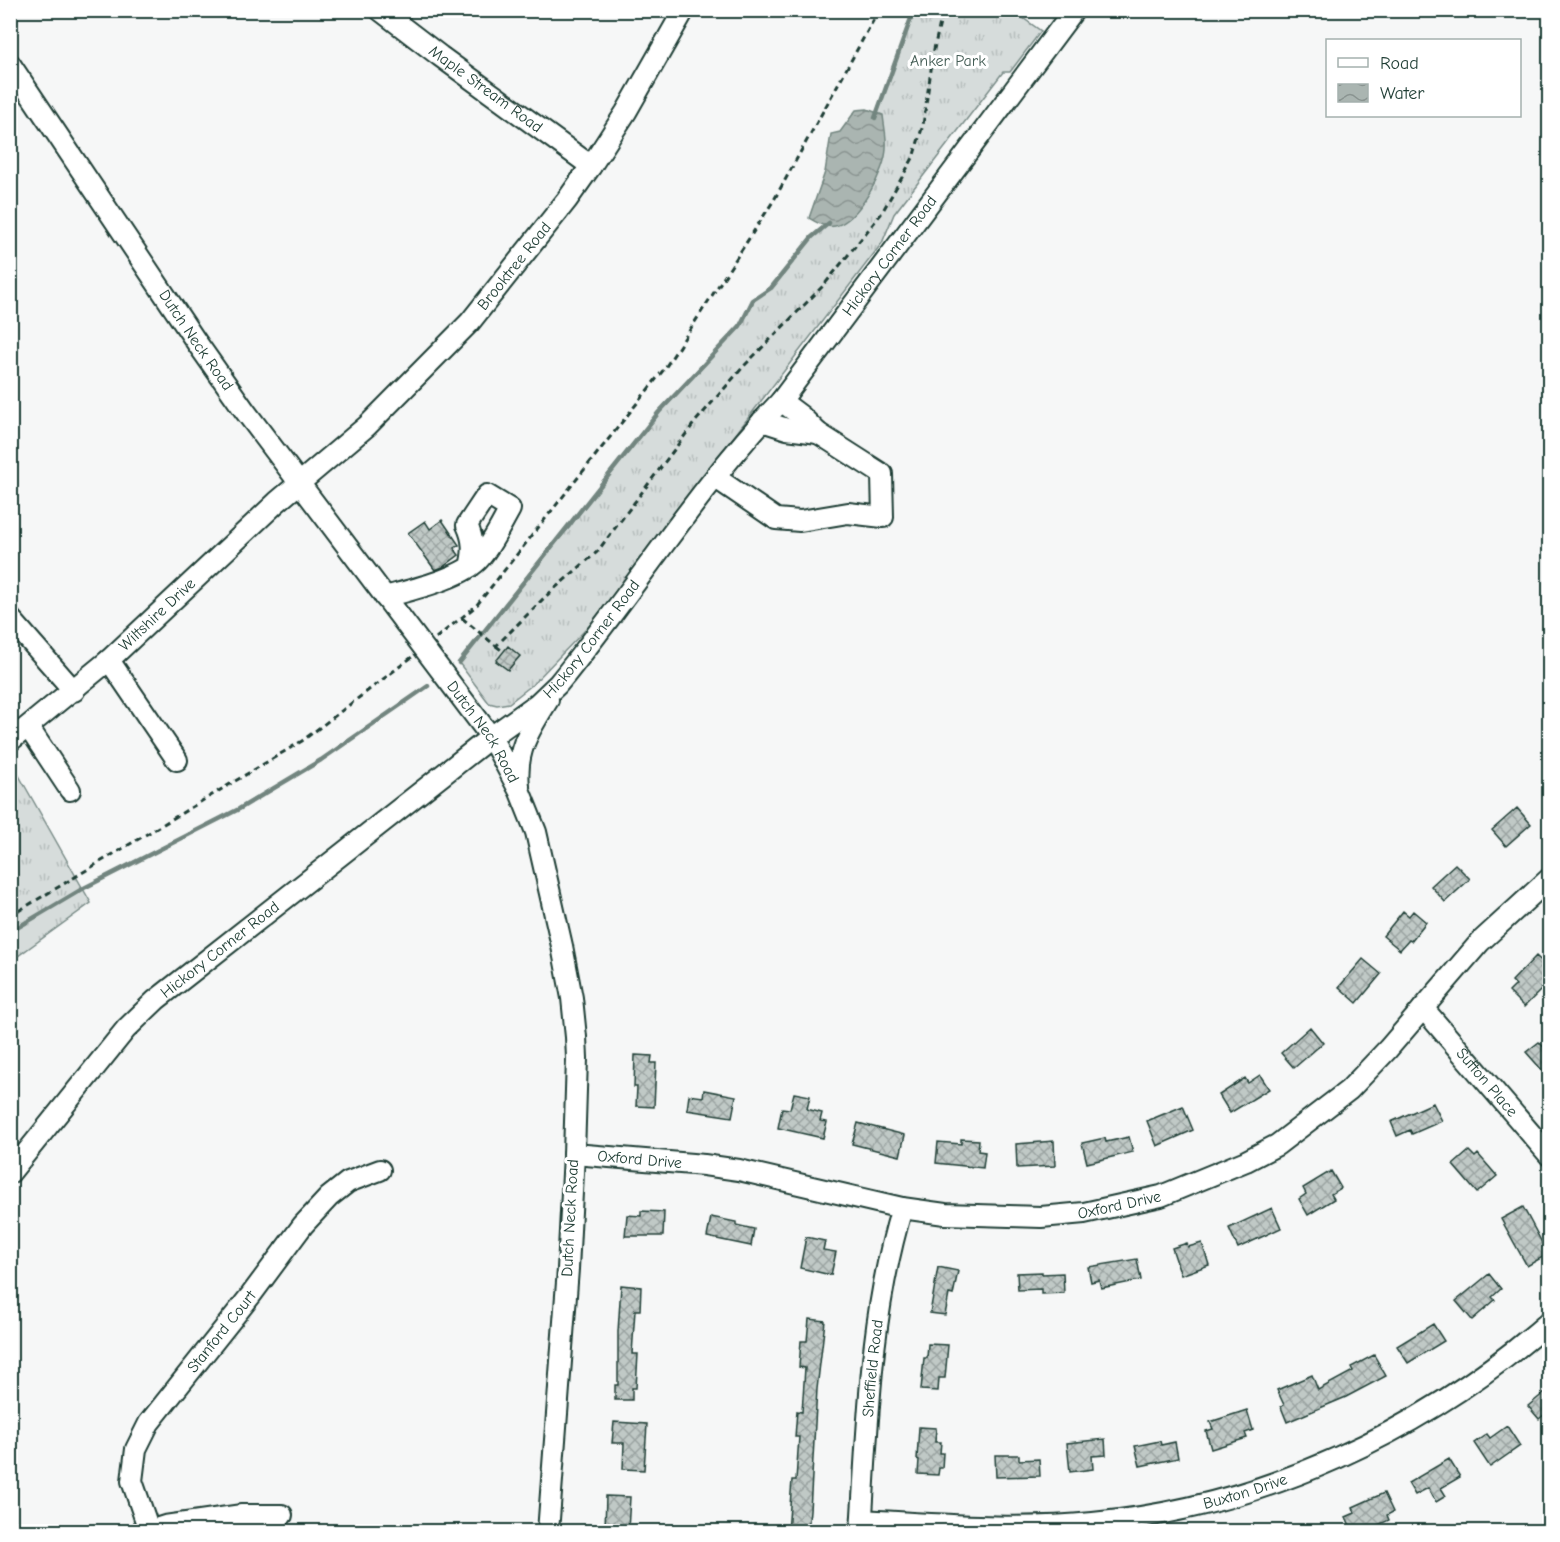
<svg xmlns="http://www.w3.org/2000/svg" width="1560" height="1542" viewBox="0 0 1560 1542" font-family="'Comic Neue',sans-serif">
<defs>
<pattern id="grass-tufts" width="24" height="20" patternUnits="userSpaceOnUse" patternTransform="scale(1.5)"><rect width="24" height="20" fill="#d6dcdb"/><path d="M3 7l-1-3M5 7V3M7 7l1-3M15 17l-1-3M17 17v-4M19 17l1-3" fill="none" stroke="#b7bebd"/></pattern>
<pattern id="water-waves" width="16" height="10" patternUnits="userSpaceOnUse" patternTransform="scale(1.5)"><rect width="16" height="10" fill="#aab5b1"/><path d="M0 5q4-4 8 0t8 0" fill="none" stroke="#8a9491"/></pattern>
<pattern id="building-cross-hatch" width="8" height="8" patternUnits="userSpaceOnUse" patternTransform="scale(1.5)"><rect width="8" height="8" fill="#c0c9c6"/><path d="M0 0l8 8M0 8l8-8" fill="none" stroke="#9ba4a2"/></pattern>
</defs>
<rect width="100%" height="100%" fill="#f6f7f7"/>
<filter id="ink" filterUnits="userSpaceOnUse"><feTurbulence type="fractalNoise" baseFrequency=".0167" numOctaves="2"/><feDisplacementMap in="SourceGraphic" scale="12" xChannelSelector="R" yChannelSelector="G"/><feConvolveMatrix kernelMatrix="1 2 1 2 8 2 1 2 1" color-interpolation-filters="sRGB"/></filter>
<g filter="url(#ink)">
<!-- grass -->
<path fill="url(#grass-tufts)" stroke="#7a8c88" stroke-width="1.5" d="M914 11H1013L1041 31 1010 72H1003L894 214 882 243 589 626 532 685 509 703 497 705 489 703 459 663 461 659 530 572 570 527 599 486 659 412 740 326 753 300 771 288 812 237 843 211Z
M13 765 91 903 11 961 10 767Z"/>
<!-- water -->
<path fill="url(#water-waves)" stroke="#72857f" stroke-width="1.5" d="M867 109 883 115C884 126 887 137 886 148 886 170 858 221 835 226 825 228 816 222 809 218L825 172 831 134 840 132 856 110Z"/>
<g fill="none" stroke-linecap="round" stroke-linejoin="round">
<!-- stream -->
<path stroke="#72857f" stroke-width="4.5" d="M875 118 914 10
M459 663 659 412 740 326 753 300 771 288 812 237 829 223
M10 932 84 888 239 809 321 760 428 686"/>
</g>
<!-- building -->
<path fill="url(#building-cross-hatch)" stroke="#1f3d34" stroke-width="1.5" d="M442 520 459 545 454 548 459 555 443 567 435 570 408 533 425 521 430 529Z
M508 646 520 656 508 670 496 661Z
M1517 808 1531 824 1506 846 1492 830Z
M1455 864 1470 879 1445 902 1431 886Z
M1403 911 1409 916 1413 911 1426 922 1411 941 1409 940 1400 950 1383 936Z
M1536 956 1550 969V981L1524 1007 1509 992 1516 985 1512 981Z
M1363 959 1381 974 1357 1003 1339 987Z
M1310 1027 1323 1043 1294 1068 1281 1053Z
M1539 1042 1550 1054V1079L1526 1052Z
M635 1055 652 1056 651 1063H656L654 1107 636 1106 637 1087H634Z
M1260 1075 1269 1089 1230 1113 1219 1095 1245 1078 1248 1083Z
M704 1090 736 1096 732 1117 687 1110 689 1095 703 1097Z
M794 1093 810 1096 807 1109 822 1113 820 1121 827 1122 823 1138 778 1128 782 1108 790 1109Z
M1433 1103 1442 1121 1412 1134 1410 1130 1397 1136 1391 1122Z
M1183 1106 1193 1130 1157 1146 1147 1121Z
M858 1123 905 1135 900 1156 852 1144Z
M1129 1137 1133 1152 1087 1163 1082 1143 1105 1138 1106 1142Z
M961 1139 979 1140 978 1151 985 1152 983 1168 936 1163 938 1142 961 1144Z
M1054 1141 1055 1166 1017 1168 1016 1144Z
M1469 1151 1475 1157 1478 1154 1497 1176 1477 1193 1453 1165Z
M1331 1171 1341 1188 1331 1194 1334 1199 1308 1215 1299 1199 1306 1194 1303 1188Z
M1523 1207 1548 1254 1527 1266 1501 1219Z
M1272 1208 1281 1228 1238 1248 1229 1228Z
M641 1211 664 1212 663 1236H625L627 1215 641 1216Z
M711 1217 736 1222V1225L754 1229 751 1246 707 1237Z
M806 1237 825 1241 823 1250 836 1252 831 1275 800 1268Z
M1187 1243 1188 1247 1202 1243 1209 1265 1181 1275 1172 1248Z
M1137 1259 1141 1280 1101 1288 1099 1280 1091 1282 1088 1267Z
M938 1267 958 1271 953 1295 949 1294 945 1315 930 1313Z
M1042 1272V1274L1063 1273 1064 1293 1041 1294V1289L1018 1290 1017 1273Z
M1489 1274 1501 1289 1492 1297 1495 1300 1472 1320 1456 1301Z
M621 1285 641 1287 640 1310H635L632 1354H638L636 1388H632V1400H615V1385H618V1332Z
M809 1319 825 1321 817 1389 810 1510 808 1532H788L792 1480H796L799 1437H795L797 1411 802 1412 805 1368 799 1367 801 1341H807Z
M1433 1324 1444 1341 1408 1363 1397 1346Z
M928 1344 948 1345 945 1378H939L938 1391 921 1390 924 1358H927Z
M1374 1355 1386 1376 1346 1397 1287 1422 1281 1407 1284 1405 1277 1390 1312 1375 1318 1390 1353 1371 1351 1367Z
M1550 1388V1410L1539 1419 1528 1406Z
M1247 1410 1253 1430 1245 1433 1247 1438 1211 1449 1206 1431 1213 1429 1210 1422Z
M614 1422 647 1424 644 1470 623 1469 624 1443H612Z
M1507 1426 1520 1446 1490 1467 1474 1443 1487 1434 1490 1438Z
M919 1427 936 1428 935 1442H941L940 1453H943L942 1468H939L938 1475 918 1474 919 1460 917 1459Z
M1105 1439 1106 1455 1092 1456 1093 1469 1070 1472 1067 1443Z
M1160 1441 1161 1445 1175 1442 1178 1458 1140 1466 1135 1446Z
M995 1455H1019V1460L1039 1459 1040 1476 996 1477Z
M1449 1459 1460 1477 1441 1488 1446 1496 1436 1502 1428 1488 1415 1495 1408 1483Z
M1384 1493 1393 1512 1387 1515 1389 1520 1364 1532H1353L1346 1517 1355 1513 1353 1507Z
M606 1496 630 1497 628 1530 605 1529Z"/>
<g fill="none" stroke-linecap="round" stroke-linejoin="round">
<defs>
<g id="minor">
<path id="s1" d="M380 10 440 56 591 166"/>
<path id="s2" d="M10 64 197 343 245 411 491 737 520 792 536 832 562 946 572 998 576 1037 577 1058 574 1154 568 1269 548 1532"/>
<path d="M762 421 787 429 818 433"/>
<path d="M716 478 776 519 800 521 848 513 883 517 882 474 818 433 801 416 781 401"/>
<path d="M385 597C410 590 464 578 480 558 492 544 501 525 510 509L487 495 467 525C474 540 474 551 470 567"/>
<path d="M10 618 74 691"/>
<path d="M109 660 177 760"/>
<path d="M29 728 70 790"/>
<path id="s3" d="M10 741 109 660 277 502 367 426 470 322 567 200 591 166 626 112 684 10"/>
<path d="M519 786C515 750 530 729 548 700"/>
<path id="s4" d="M1423 1008 1550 1156"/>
<path id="s5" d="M574 1154 704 1165 739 1170 902 1208 945 1214 1041 1217 1084 1213 1161 1196 1246 1161 1277 1145 1349 1090 1388 1049 1480 942 1550 878"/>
<path id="s6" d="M10 1173 126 1029 156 1000 491 737 537 704 558 684C634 591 698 488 781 401L1074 10"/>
<path id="s7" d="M862 1520C939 1524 1016 1531 1093 1523 1262 1507 1422 1433 1550 1321"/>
<path id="s8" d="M149 1530 132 1481 136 1449 149 1423 251 1295 303 1225 329 1197 348 1182 380 1170"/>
<path d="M146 1532 165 1526 242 1515H282"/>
<path id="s9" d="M861 1532C868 1422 870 1314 902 1208"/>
</g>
</defs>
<!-- minor casing -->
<use href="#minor" stroke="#1f3d34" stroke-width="24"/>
<!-- path -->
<path stroke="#1f3d34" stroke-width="3" stroke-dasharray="6 4.5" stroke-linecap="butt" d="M462 618 496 646 546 596 597 552 695 422 744 366 824 285 881 214 913 158 923 125 934 49 943 10
M436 638 476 606 665 368 774 200 879 10
M496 646 504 652
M10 916 302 741 412 657"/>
<!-- minor -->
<use href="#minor" stroke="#fff" stroke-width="20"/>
</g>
</g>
<g text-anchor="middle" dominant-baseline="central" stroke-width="6" stroke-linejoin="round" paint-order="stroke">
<!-- park labels -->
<g font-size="16" fill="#445d55" stroke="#fff">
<text x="948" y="61">Anker Park</text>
</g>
<!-- street labels -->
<g font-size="16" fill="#1f3d34" stroke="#fff">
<text stroke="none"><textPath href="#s1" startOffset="132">Maple Stream Road</textPath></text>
<text stroke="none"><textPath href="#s6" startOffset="1280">Hickory Corner Road</textPath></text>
<text stroke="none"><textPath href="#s3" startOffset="694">Brooktree Road</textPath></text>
<text stroke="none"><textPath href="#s2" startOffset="333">Dutch Neck Road</textPath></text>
<text stroke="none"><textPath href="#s3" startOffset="194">Wiltshire Drive</textPath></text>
<text stroke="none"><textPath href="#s6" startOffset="794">Hickory Corner Road</textPath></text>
<text stroke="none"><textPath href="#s2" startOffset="819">Dutch Neck Road</textPath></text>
<text stroke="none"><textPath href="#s6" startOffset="308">Hickory Corner Road</textPath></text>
<text stroke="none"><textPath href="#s4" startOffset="98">Sutton Place</textPath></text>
<text stroke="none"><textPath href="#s5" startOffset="66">Oxford Drive</textPath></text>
<text stroke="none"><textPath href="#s5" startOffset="552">Oxford Drive</textPath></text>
<text transform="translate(570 1218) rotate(-87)">Dutch Neck Road</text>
<text stroke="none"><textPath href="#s8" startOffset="230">Stanford Court</textPath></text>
<text stroke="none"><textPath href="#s9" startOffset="164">Sheffield Road</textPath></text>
<text stroke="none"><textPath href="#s7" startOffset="387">Buxton Drive</textPath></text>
</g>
</g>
<!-- margin -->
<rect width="1560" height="1542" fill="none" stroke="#fff" stroke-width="36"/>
<rect x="18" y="18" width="1524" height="1506" fill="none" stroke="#1f3d34" stroke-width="2" filter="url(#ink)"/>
<!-- legend -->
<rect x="1326" y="39" width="195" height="78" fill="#ffffff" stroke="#a5b1ae" stroke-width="1.5"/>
<rect x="1338" y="58" width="30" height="9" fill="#ffffff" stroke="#a5b1ae" stroke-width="1.5"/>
<text x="1380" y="69" font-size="18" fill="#1f3d34">Road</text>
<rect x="1338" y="84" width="30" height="18" fill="url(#water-waves)" stroke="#a5b1ae" stroke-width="1.5"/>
<text x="1380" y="99" font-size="18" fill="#1f3d34">Water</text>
</svg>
